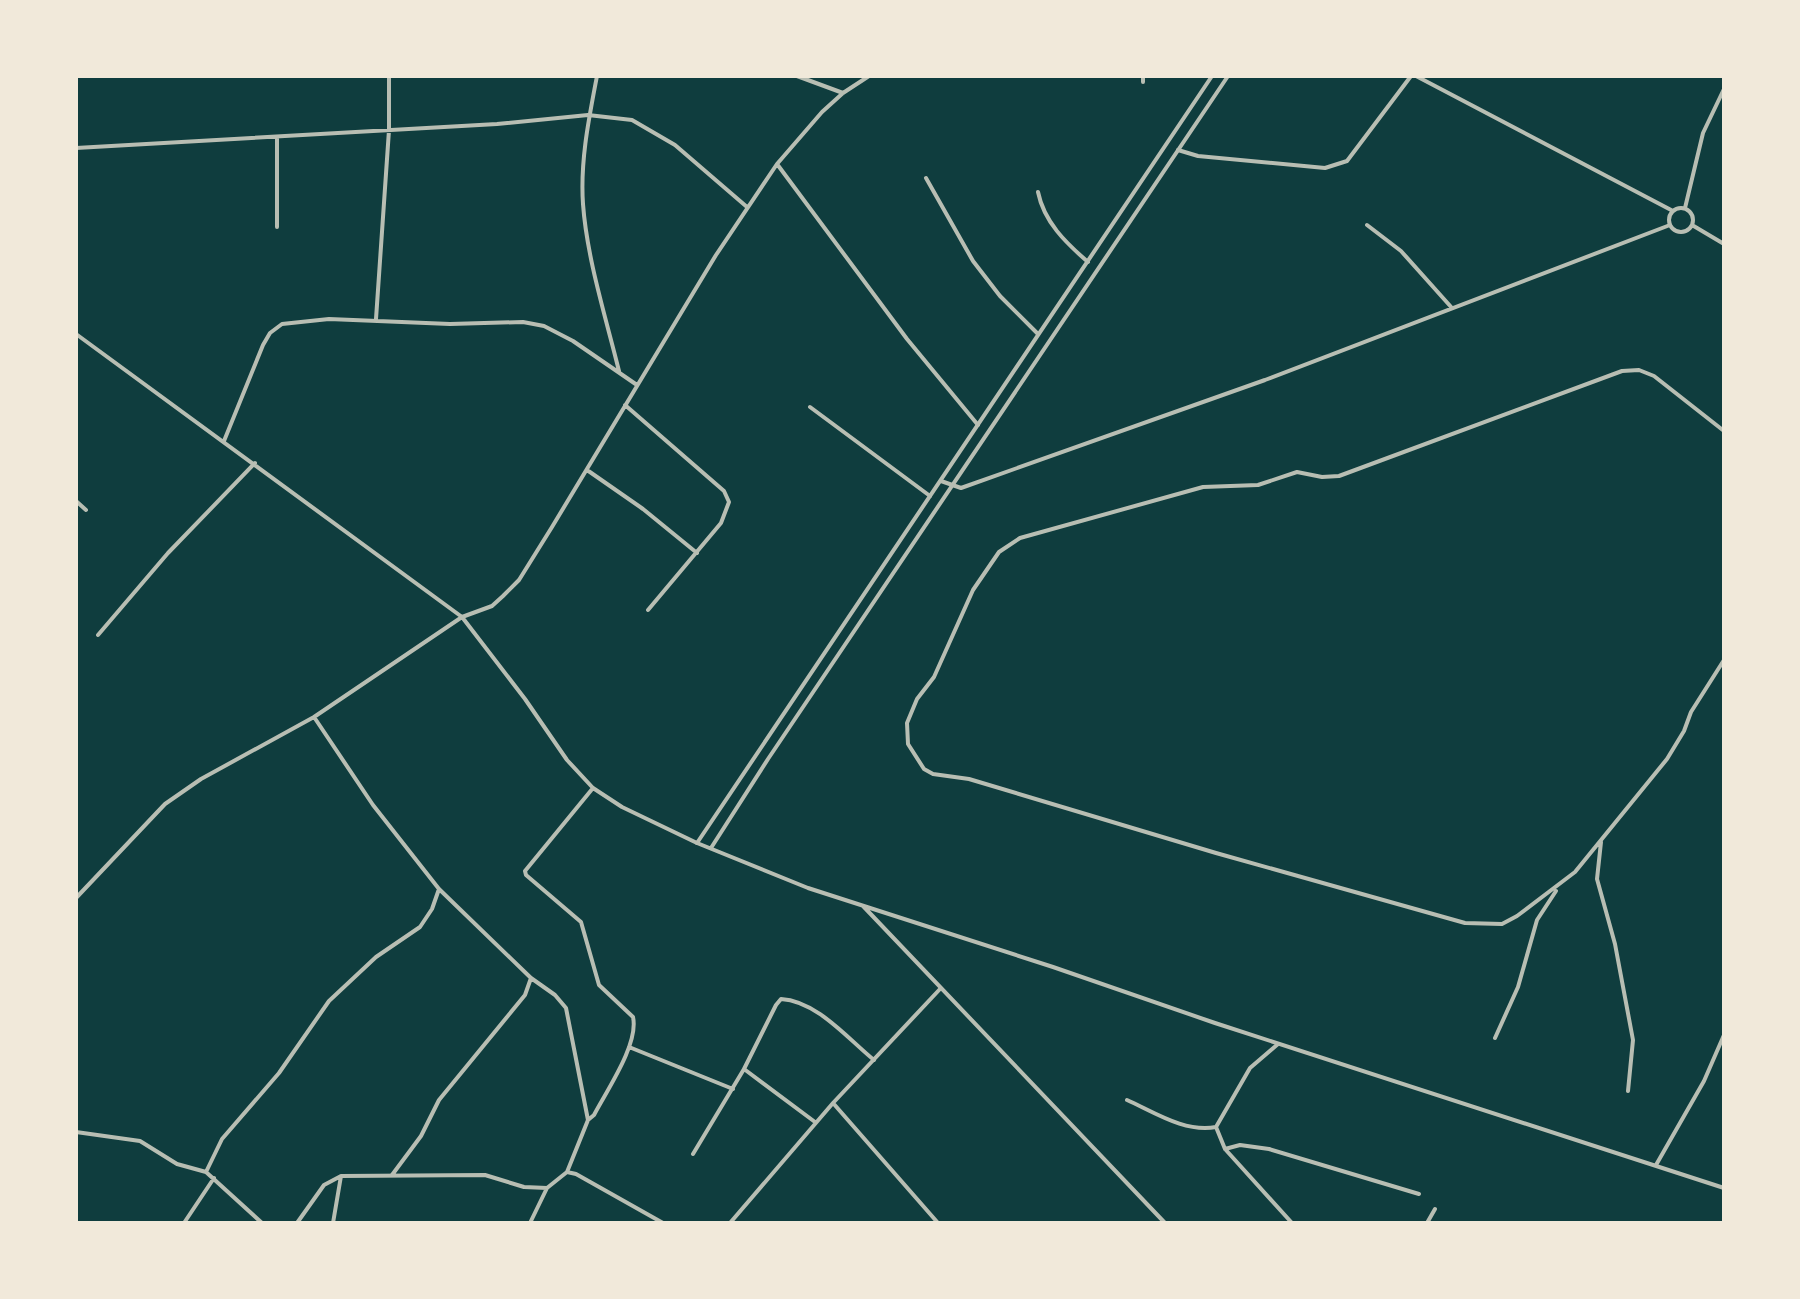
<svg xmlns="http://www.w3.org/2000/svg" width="1800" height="1299" viewBox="0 0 1800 1299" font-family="'Alegreya Sans',sans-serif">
<rect width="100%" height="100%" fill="#0f3d3e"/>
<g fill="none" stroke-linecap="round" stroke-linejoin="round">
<!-- minor -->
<path stroke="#b8beb3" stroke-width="4" d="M597 76C589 118 580 161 583 204 587 259 606 318 619 371
M797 76 843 93
M1143 82V76
M277 138V227
M76 148 497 124 588 115 632 120 675 145 747 207
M1178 150 1198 156 1325 168 1347 161 1411 76
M777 164 907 339 978 425
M926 178 973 261 1000 296 1038 334
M1038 192C1044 222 1066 243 1088 262
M1367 225 1401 251 1452 308
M376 319 389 130V76
M76 334 462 617 525 699 567 760 593 788 622 807 697 843
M625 405 724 491 729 502 721 523 648 610
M810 407 930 496
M1724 431 1654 376 1639 370 1622 371 1339 476 1322 477 1297 472 1258 485 1203 487 1020 538 999 552 973 590 934 677 917 699 907 723 908 744 924 769 933 774 969 779 1216 853 1465 923 1502 924 1517 916 1575 872 1667 759 1684 731 1691 712 1724 660
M224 441 263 345 270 333 282 324 329 319 450 324 523 322 544 326 573 341 637 385
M587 470 643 509 697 553
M941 481 961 488 1265 380 1670 225
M76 501 86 510
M98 635 168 553 255 463
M314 717 373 805 439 889 531 978 525 995 439 1100 421 1136 392 1175
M1601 842 1597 879 1615 944 1633 1040 1628 1091
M76 898 165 804 201 779 314 717 462 617 492 606 503 596 519 580 552 527 716 255 777 164 822 112 843 93 869 76
M531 978 555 995 566 1008 588 1120
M1495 1038 1518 987 1537 920 1556 891
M1278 1044 1250 1068 1216 1127 1225 1149 1292 1223
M629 1047 733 1089
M1127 1100C1154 1112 1185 1133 1216 1127
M833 1103 938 1223
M815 1122 744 1069 776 1005 781 999C817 1001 848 1039 874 1060
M76 1132 140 1141 177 1164 206 1172 262 1223
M1225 1149 1240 1145 1269 1149 1419 1194
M693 1154 744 1069
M1656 1165 1704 1081 1724 1035
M206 1172 222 1139 279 1073 329 1001 376 957 420 927 432 909 439 889
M567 1172 588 1120 594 1115C607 1090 639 1044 633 1017L599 985 581 922 526 875 525 871 593 788
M184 1223 214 1178
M297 1223 324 1185 341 1176 485 1175 524 1187 547 1188 567 1172 576 1174 663 1223
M333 1223 341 1176
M530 1223 547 1188
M730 1223 833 1103 940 989
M1427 1223 1435 1209"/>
<!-- tertiary -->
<path stroke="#b8beb3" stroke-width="4" d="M1212 76 697 843 808 888 1053 967 1215 1023 1724 1188
M1416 76 1673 211
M1669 220a12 12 0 1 1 24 0a12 12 0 1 1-24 0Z
M1685 208 1703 133 1724 89
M1692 225 1724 244
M711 848 768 759 1228 76
M863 906 1165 1223"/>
</g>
<!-- border -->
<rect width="1800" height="1299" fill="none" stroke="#f1e9da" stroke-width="156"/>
</svg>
